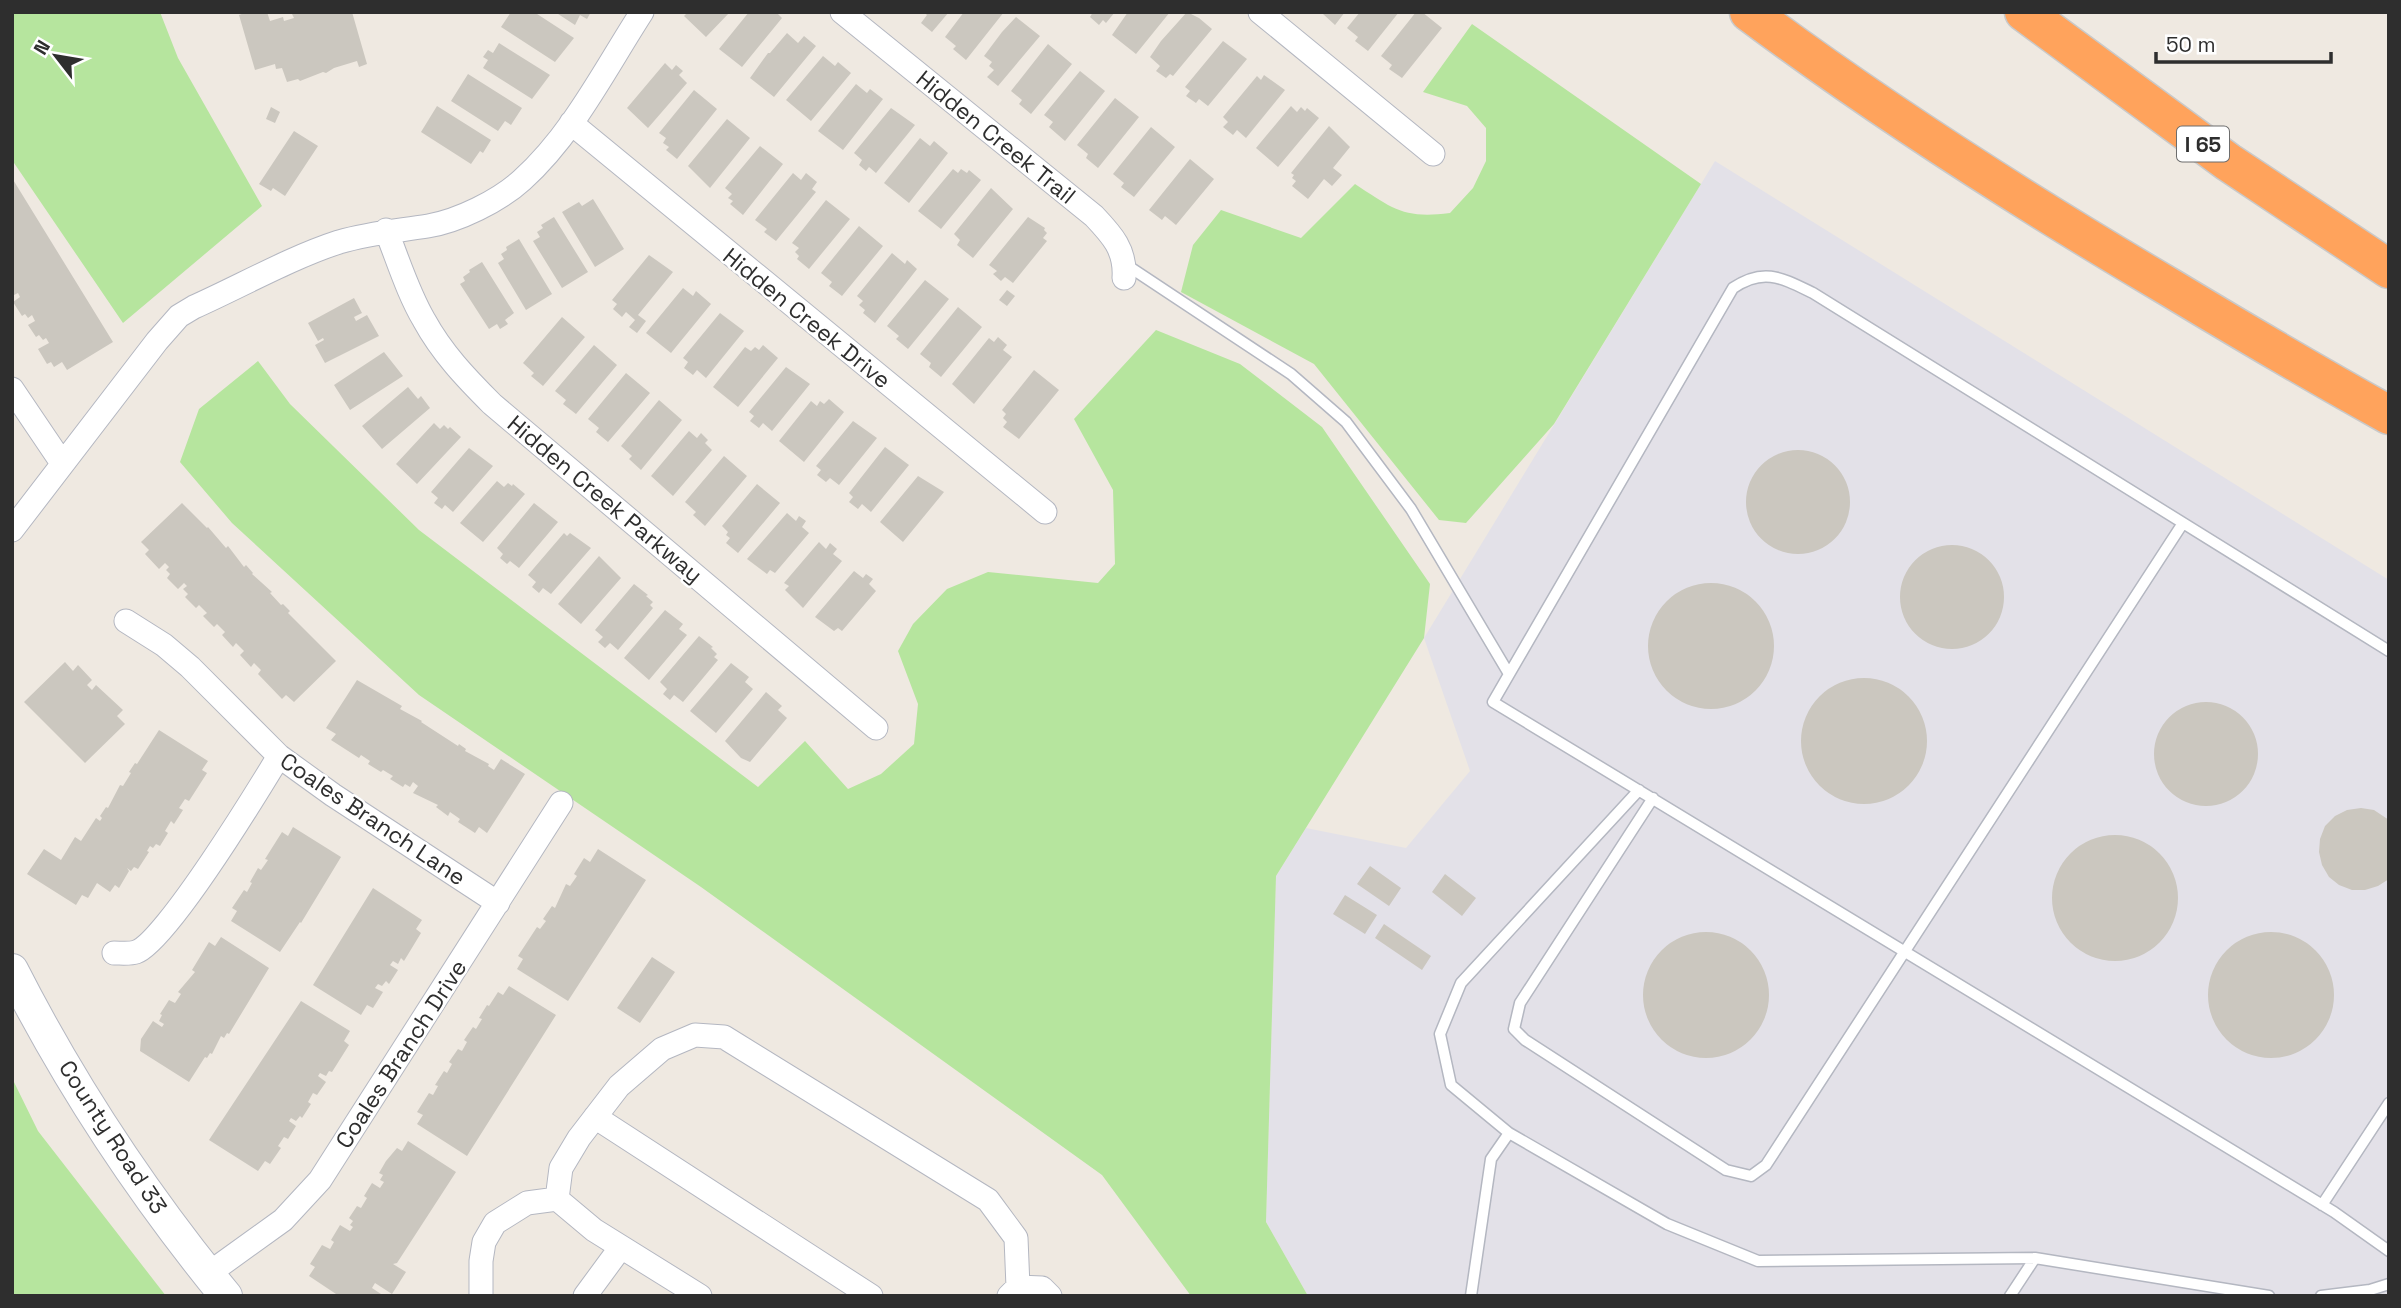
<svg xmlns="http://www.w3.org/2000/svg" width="2401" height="1308" viewBox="0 0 2401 1308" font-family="'Space Grotesk',sans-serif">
<rect width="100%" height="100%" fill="#efe9e1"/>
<!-- industrial -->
<path fill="#e3e1e8" d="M1715 161 2389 580V1296H1308L1266 1222 1276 876 1306 828 1406 848 1470 771 1424 638Z"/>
<!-- green -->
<path fill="#b6e59e" d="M12 12H160L178 58 262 206 123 323 12 160Z
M1472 24 1701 184 1554 424 1466 523 1439 520 1314 364 1181 292 1193 245 1221 210 1301 238 1355 184C1393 209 1404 219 1450 213L1473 188 1486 161V128L1467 106 1423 92Z
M1156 330 1240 364 1322 427 1430 584 1424 638 1276 876 1266 1222 1308 1296H1191L1102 1175 701 887 419 695 232 523 180 462 199 409 258 361 290 404 419 530 758 787 805 741 848 789 881 774 914 744 918 704 898 651 913 624 947 589 988 572 1098 583 1115 564 1113 490 1074 419Z
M12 1078 38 1131 166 1296H12Z"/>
<!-- building -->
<path fill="#cbc7bf" d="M247 12H267L270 21 283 17 284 21 294 18 292 14 297 12H352L367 64 359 67 357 61 334 68 326 73 323 72 300 81 298 79 287 82 282 68 276 69 275 64 255 70 239 15Z
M511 12H534L574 38 555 62 501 27Z
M555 12H591L587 19 580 15 575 25Z
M688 12H730L706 37 684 16Z
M749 12H776L782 18 742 67 719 49Z
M924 12H949L932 32 921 23 927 15Z
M964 12H1004L966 60 953 49 956 46 945 37Z
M1093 12H1115L1106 23 1103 20 1099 25 1090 17Z
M1128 12H1170L1136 54 1112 35Z
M1187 12 1199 18 1212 29 1173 76 1170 74 1166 78 1156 71 1160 66 1150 57 1161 41Z
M1325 12H1345L1335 25 1323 14Z
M1360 12H1399L1368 51 1355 41 1358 37 1347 28Z
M1416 12H1422L1442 28 1402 78 1389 69 1392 65 1381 56Z
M1016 17 1040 36 998 86 987 77 994 70 989 66 992 62 984 56 1002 32Z
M787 33 798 43 804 36 816 46 774 97 750 78 768 53H770Z
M1223 41 1247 59 1208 106 1199 99 1196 103 1186 96 1190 91 1185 87Z
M499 43 550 75 532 99 483 68 488 60 483 57 488 50 493 53Z
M1048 44 1072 64 1031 114 1019 104 1022 100 1011 91Z
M823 56 835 66 838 62 851 73 811 121 786 100Z
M665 63 672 70 676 65 683 71 679 75 687 83 648 128 627 108Z
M1080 71 1105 91 1065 141 1049 127 1053 122 1044 115Z
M468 74 522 108 511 125 505 121 498 131 451 101Z
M1264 75 1285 90 1246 138 1237 130 1233 135 1223 127 1228 122 1223 117 1257 76 1261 80Z
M856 84 867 93 870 89 883 99 843 150 818 131Z
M694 90 717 109 677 159 666 150 669 147 663 143 666 138 659 133Z
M1115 98 1139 117 1098 168 1086 158 1088 154 1077 145Z
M437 106 491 140 483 153 480 151 471 164 421 132Z
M1291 106 1297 112 1301 107 1305 111 1307 108 1319 118 1278 167 1256 148Z
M271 107 280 112 275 123 266 119Z
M891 108 915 125 876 173 869 167 866 171 859 165 862 160 854 153Z
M727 119 750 138 710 188 688 166Z
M1329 126 1350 147 1333 168 1342 175 1332 186 1324 179 1308 199 1292 186 1296 181 1292 178 1294 175 1291 173Z
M1151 127 1175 147 1134 197 1121 187 1124 183 1113 174Z
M294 131 318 146 285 196 273 188 271 191 259 184Z
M920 138 930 146 934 141 948 153 909 203 884 183Z
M760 146 783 164 743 215 730 204 733 201 728 198 732 194 725 188Z
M1190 159 1214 179 1176 225 1165 216 1162 220 1149 210Z
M953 169 958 173 961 169 967 173 969 170 981 180 941 229 918 211Z
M793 173 801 180 806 173 817 182 812 189 816 192 776 241 764 232 767 229 755 220Z
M12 178 113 342 67 370 62 362 54 367 51 362 47 364 38 349 49 343 46 338 43 340 39 335 36 337 28 325 35 321 32 315 28 318 25 314 22 316 13 302 20 297 18 293 14 295 12 293Z
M991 188 1013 209 973 258 957 245 960 240 954 234Z
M593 199 624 249 595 267 562 212 579 202 582 206Z
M826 200 850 219 809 269 797 259 799 256 795 252 799 248 792 243Z
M554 217 588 272 562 288 533 241 540 237 537 232 543 228 541 225Z
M1028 217 1045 228 1044 230 1047 233 1043 238 1047 241 1013 283 1005 277 1001 281 993 274 997 271 989 265Z
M859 226 883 246 842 296 829 286 832 282 821 273Z
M519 239 552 294 526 310 498 263 504 259 501 254 507 250 506 247Z
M892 253 905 264 907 260 917 269 875 323 863 313 865 310 859 305 863 301 857 296Z
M649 255 673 272 638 315 646 321 637 333 629 327 635 320 626 312 622 317 613 309 617 304 612 300Z
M482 262 514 313 505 320 508 324 500 329 497 324 489 329 460 284 465 281 463 277 470 272 469 270Z
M925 280 949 299 908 349 896 339 899 336 887 326Z
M683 288 693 296 696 291 711 304 671 353 646 333Z
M1007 290 1015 296 1007 306 999 300Z
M354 298 362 313 354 317 356 321 367 315 379 336 325 363 315 345 324 340 323 338 318 341 308 323Z
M958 307 982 327 941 377 929 367 931 363 920 354Z
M720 313 744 331 706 378 697 370 693 375 684 368 688 362 683 358Z
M562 317 585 337 543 386 531 376 534 373 523 363Z
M998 337 1007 345 1003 350 1012 357 974 404 952 384 989 338 994 342Z
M594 345 617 365 576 414 563 404 566 400 555 391Z
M763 345 778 358 738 407 713 387 745 347 751 351 755 347 759 350Z
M384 352 403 376 350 410 334 385Z
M786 367 810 384 772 431 763 423 759 428 750 421 754 416 749 412Z
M1034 370 1059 390 1019 439 1003 427 1007 422 1003 418 1006 414 1002 410Z
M626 373 650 393 608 442 596 432 599 428 588 419Z
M408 387 418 399 421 396 430 408 382 449 362 426Z
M829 399 844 412 804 462 779 441 811 401 817 406 820 401 824 404Z
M659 400 682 420 641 470 629 459 632 456 621 446Z
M853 421 877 438 839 485 830 478 826 482 817 475 821 470 816 466Z
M434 423 440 429 444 425 448 429 450 427 461 437 417 484 396 464Z
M689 431 697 438 701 433 708 440 705 443 712 450 673 496 651 476Z
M885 447 909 465 871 512 862 504 858 509 849 502 853 497 849 493Z
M469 448 493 466 453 512 445 505 442 509 434 503 438 498 431 492Z
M1746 502a52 52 0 1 1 104 0a52 52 0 1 1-104 0Z
M724 456 747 476 705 526 693 515 696 512 685 502Z
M918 476 944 492 903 542 880 522Z
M497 481 504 487 508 483 512 486 513 484 525 494 483 542 460 523Z
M757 484 780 503 738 553 726 543 730 538 726 535 728 532 722 526Z
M182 503 207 528 208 527 226 548 228 546 244 567 246 565 253 573 252 574 272 592 270 593 281 605 283 604 290 611 288 613 336 661 294 702 286 695 282 699 258 674 261 670 254 663 251 667 240 655 244 651 236 643 233 647 222 635 225 632 217 624 214 627 203 616 207 613 199 605 196 608 185 597 188 594 183 589 187 586 184 583 178 589 167 578 170 574 166 570 169 567 165 563 159 569 145 554 149 550 141 542Z
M534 503 558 522 519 568 510 561 507 564 500 558 503 554 497 548Z
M787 513 796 521 799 516 806 521 802 527 809 533 775 573 770 570 767 574 747 559Z
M564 533 567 536 570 533 591 548 551 594 543 588 539 593 532 587 536 582 528 575Z
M819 542 826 549 830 543 837 549 833 554 842 561 803 608 785 590 789 586 784 583Z
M1900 597a52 52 0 1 1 104 0a52 52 0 1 1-104 0Z
M599 556 621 578 581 624 558 604Z
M854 571 863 578 866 574 873 579 869 584 876 591 842 631 838 628 834 631 815 617Z
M1648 646a63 63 0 1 1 126 0a63 63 0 1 1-126 0Z
M634 584 648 595 646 596 653 602 650 605 653 608 618 650 610 643 605 648 598 642 603 637 595 630Z
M665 610 683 624 679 629 687 635 649 680 624 658Z
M699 636 713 647 711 648 717 654 714 657 718 660 683 702 674 695 670 700 663 694 667 689 660 682Z
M65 662 73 671 78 665 92 680 87 685 92 690 96 685 123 710 117 716 125 724 85 763 24 702Z
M731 663 749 677 745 682 753 689 716 733 690 711Z
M1801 741a63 63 0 1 1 126 0a63 63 0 1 1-126 0Z
M357 680 402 706 400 709 422 721 421 722 458 746 459 744 466 749 465 751 489 764 488 766 494 770 501 759 525 774 487 833 479 827 475 833 458 822 460 819 450 812 448 816 436 807 438 805 413 793 418 786 413 782 410 787 405 784 403 787 390 779 393 776 383 770 381 772 368 764 370 761 361 755 359 758 331 740 336 734 326 728Z
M766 692 782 706 778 710 787 718 750 762 741 758 725 741Z
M2154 754a52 52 0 1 1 104 0a52 52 0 1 1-104 0Z
M159 730 208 761 202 770 207 773 189 801 185 799 179 808 183 810 174 824 171 821 165 831 168 833 160 846 156 844 153 848 150 846 147 851 149 852 138 869 134 867 131 871 127 868 129 871 119 888 115 885 110 892 97 883 88 898 82 895 76 905 27 874 44 849 61 860 75 837 81 841 96 818 100 821 102 818 100 816 106 807 108 808 120 785 123 786 131 773 129 772 135 763 137 764Z
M2361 808 2374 810 2389 820V879L2378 886 2365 890H2352L2339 885 2329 877 2322 865 2319 852 2320 839 2325 826 2335 816 2347 810Z
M293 827 341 857 301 923 300 922 280 952 231 921 237 911 232 908 244 890 247 892 252 883 250 882 258 868 261 870 268 860 265 859 282 832 288 836Z
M2052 898a63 63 0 1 1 126 0a63 63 0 1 1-126 0Z
M598 849 646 880 568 1001 517 969 523 959 518 956 537 927 540 929 546 921 543 919 552 906 555 908 566 884 570 886 577 876 574 874 584 858 590 862Z
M1370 866 1401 888 1389 906 1357 884Z
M1445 874 1476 898 1462 916 1432 892Z
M373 888 422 920 416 929 421 933 404 961 401 958 398 964 393 961 390 965 398 970 389 984 386 981 382 986 378 984 375 988 383 992 373 1008 367 1005 361 1015 313 985Z
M1345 895 1377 915 1365 934 1333 914Z
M1384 924 1431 956 1422 970 1375 938Z
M2208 995a63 63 0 1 1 126 0a63 63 0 1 1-126 0Z
M1643 995a63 63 0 1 1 126 0a63 63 0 1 1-126 0Z
M221 937 269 968 229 1034 227 1033 224 1038 221 1036 212 1054 210 1053 207 1058 205 1057 189 1082 140 1051 141 1039 153 1021 162 1027 164 1024 159 1021 162 1015 160 1014 169 1000 175 1003 181 994 178 992 195 972 192 970 209 942 215 946Z
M652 957 675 972 640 1023 617 1008Z
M509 986 556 1015 467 1156 417 1124 423 1115 417 1112 429 1093 433 1095 438 1086 435 1085 444 1071 447 1073 452 1064 449 1062 458 1049 462 1051 467 1042 464 1040 473 1027 476 1029 482 1019 479 1018 487 1005 489 1006 498 992 503 995Z
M301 1001 350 1031 344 1041 349 1045 332 1072 329 1071 326 1076 320 1073 318 1076 326 1082 317 1095 313 1093 308 1102 311 1104 302 1118 300 1116 296 1121 291 1118 289 1121 296 1126 288 1139 284 1137 278 1146 281 1148 270 1164 265 1161 258 1171 209 1140Z
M408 1141 456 1172 397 1263 393 1264 406 1272 392 1294 375 1283 372 1288 384 1296H339L309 1276 315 1267 310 1264 322 1245 330 1249 334 1242 331 1240 340 1225 350 1231 353 1227 350 1225 353 1221 349 1218 357 1206 361 1208 367 1198 364 1196 372 1183 380 1188 384 1182 380 1180 383 1175 379 1173 386 1161 397 1148 402 1151Z"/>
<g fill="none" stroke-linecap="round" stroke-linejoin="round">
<defs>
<path id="lane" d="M1125 264 1291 374 1346 422 1411 509 1509 674
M2389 651 1813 293C1782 278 1764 267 1733 288L1493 702 2334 1212 2389 1251
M1639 790 1461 983 1440 1034 1451 1085 1509 1133 1667 1224 1758 1261 2035 1258 2269 1296
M1653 798 1520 1003 1514 1029 1525 1040 1726 1170 1751 1176 1766 1165 2183 523
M2322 1205 2389 1103
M1471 1296 1491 1159 1509 1133
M2010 1296 2035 1258
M2321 1296 2370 1290 2389 1284"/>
<path id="street" d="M842 12 1094 216C1112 235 1126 250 1124 278
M1260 12 1433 154
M571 123 1045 512
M386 230C398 260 408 293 424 320 442 353 466 378 492 404L876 728
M12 389 62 463
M12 530 157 341 179 316 194 307C241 286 290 258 339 242 370 233 397 231 428 226 458 221 499 201 522 180 573 134 605 69 642 12
M126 621 164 645 190 667 279 756 333 795 498 903
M114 953C121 953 130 954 136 952 165 943 259 789 279 756
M595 1117 871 1296
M208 1274 283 1220 320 1180 561 803
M481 1296V1261L484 1242 495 1223 527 1203 557 1199
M585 1296 621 1247
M700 1296 594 1230 557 1199 561 1168 579 1138 619 1086 662 1049 695 1035 724 1037 988 1200 1016 1238 1018 1287
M1009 1296 1018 1287 1042 1288 1050 1296"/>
<path id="secondary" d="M12 970C71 1086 144 1196 226 1296"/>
<path id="highway" d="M1749 12C1883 112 2025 202 2169 287 2242 331 2315 374 2389 415
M2024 12 2228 162 2389 269"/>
</defs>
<!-- lane casing -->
<use href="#lane" stroke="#b4b7c1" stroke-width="13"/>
<!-- street casing -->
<use href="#street" stroke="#b4b7c1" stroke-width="25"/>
<!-- secondary casing -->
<use href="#secondary" stroke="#b4b7c1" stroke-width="34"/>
<!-- highway casing -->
<use href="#highway" stroke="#c9c9c9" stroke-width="41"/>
<!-- lane -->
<use href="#lane" stroke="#fff" stroke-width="10"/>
<!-- street -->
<use href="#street" stroke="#fff" stroke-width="23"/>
<!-- secondary -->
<use href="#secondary" stroke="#fff" stroke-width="32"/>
<!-- highway -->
<use href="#highway" stroke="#ffa35c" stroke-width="38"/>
</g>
<g text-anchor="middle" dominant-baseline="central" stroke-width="5" stroke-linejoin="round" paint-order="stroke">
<!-- shield labels -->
<rect fill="#fff" stroke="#6d6d6d" stroke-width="2" x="2177" y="126.5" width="52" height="35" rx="5"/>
<g font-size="21" font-weight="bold" fill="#2e2e2e">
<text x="2203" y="144">I 65</text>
</g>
<!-- street labels -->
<g font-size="23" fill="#2e2e2e" stroke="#fff">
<text transform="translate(996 137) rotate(39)">Hidden Creek Trail</text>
<text transform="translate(807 318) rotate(39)">Hidden Creek Drive</text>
<text transform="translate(605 499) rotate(40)">Hidden Creek Parkway</text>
<text transform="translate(373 819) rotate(34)">Coales Branch Lane</text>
<text transform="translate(401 1054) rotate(-57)">Coales Branch Drive</text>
<text transform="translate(113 1137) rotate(57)">County Road 33</text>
</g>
</g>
<!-- border -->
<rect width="2401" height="1308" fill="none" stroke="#2e2e2e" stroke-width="28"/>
<!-- north arrow -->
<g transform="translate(56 56) rotate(301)" stroke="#ffffff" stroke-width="5" paint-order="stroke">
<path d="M0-5L12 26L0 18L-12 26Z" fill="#2e2e2e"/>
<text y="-10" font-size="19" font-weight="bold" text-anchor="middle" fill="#2e2e2e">N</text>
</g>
<!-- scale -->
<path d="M2156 52v10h175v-10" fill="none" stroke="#2e2e2e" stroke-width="3.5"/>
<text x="2166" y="52" font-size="21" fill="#2e2e2e" stroke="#ffffff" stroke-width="5" paint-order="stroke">50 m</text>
</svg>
